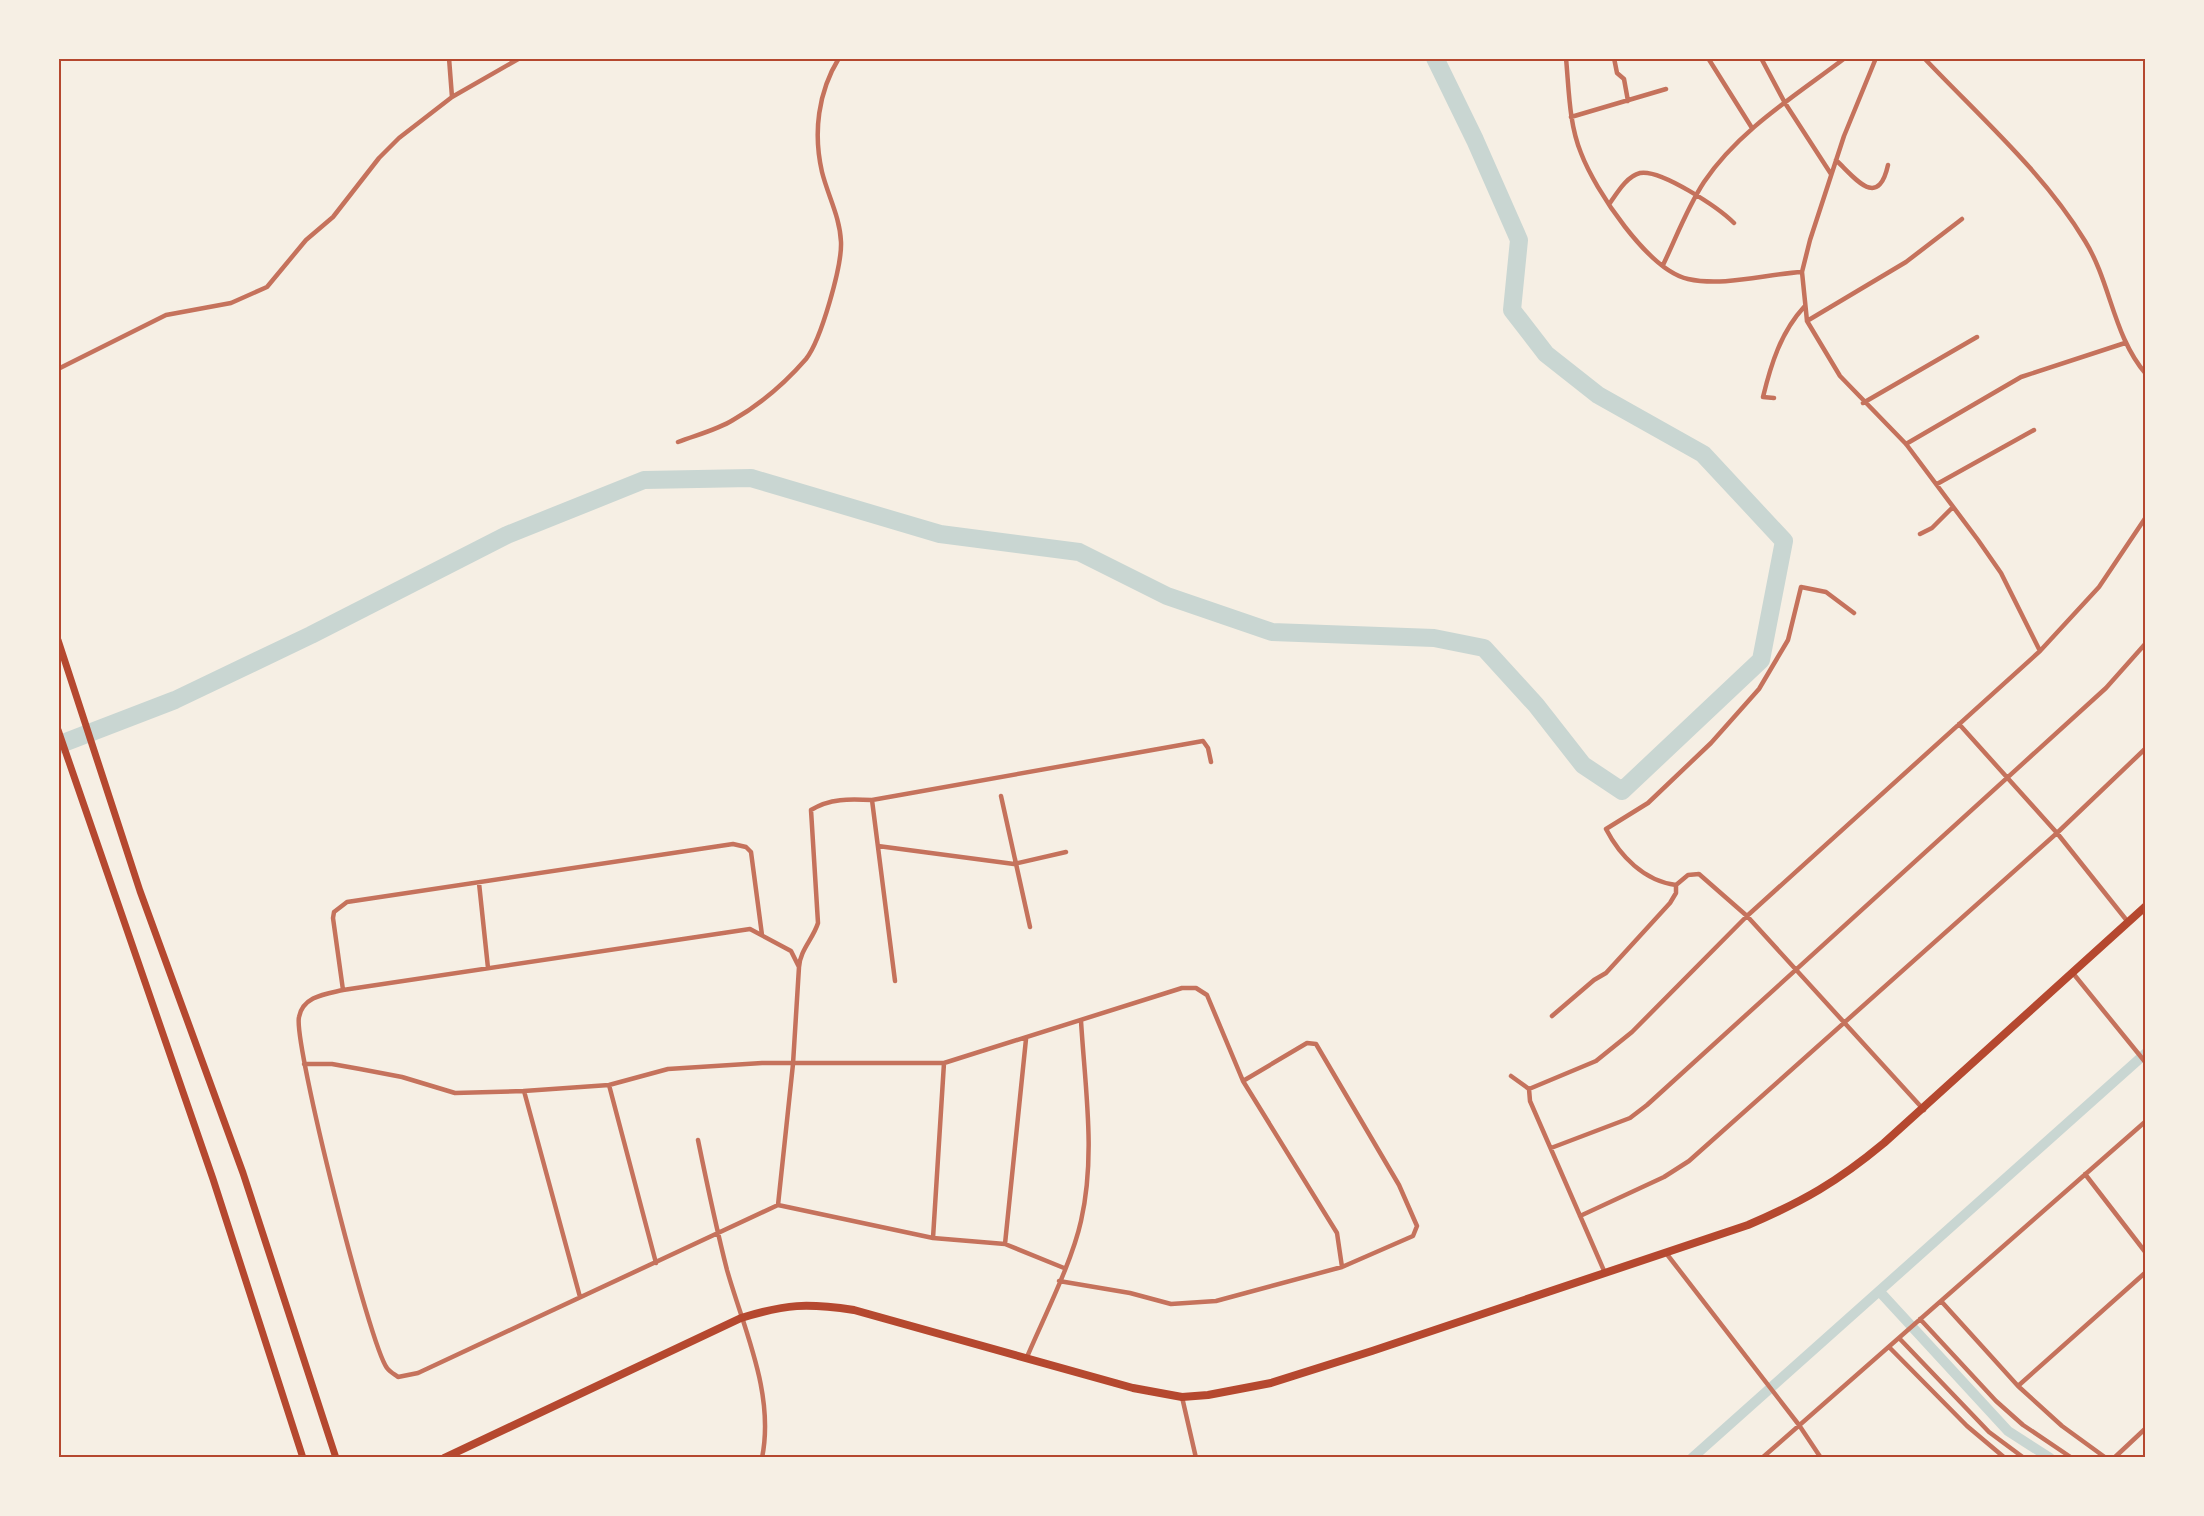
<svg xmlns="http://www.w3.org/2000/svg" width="2204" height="1516" viewBox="0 0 2204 1516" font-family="'Nunito Sans',sans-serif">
<rect width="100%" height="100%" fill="#f6efe4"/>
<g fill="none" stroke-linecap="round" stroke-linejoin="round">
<!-- canal -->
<path stroke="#c9d6d2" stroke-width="10" d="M1880 1292 2008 1431 2050 1458
M1692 1458 2146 1053"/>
<!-- river -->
<path stroke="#c9d6d2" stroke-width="18" d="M58 745 175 700 311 635 507 535 644 480 751 478 940 534 1079 552 1167 596 1272 632 1434 638 1484 648 1536 705 1583 765 1622 791 1761 660 1784 541 1703 454 1598 395 1546 354 1512 310 1519 240 1475 140 1435 58"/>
<!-- minor -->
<path stroke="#c5725c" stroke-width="4.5" d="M449 58 452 97
M1566 58C1569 90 1569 124 1581 153 1595 190 1648 270 1688 279 1724 287 1766 274 1802 272
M1614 58 1617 73 1624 79 1628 101
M1708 58 1752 128
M1761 58 1785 103 1831 174
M1876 58 1844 136 1810 240 1802 272 1807 321 1840 376 1906 444 1978 540 2001 573 2040 651
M1924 58C1980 117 2043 172 2085 241 2111 283 2113 336 2146 374
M1571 117 1666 89
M1836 160C1855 178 1878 210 1888 165
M1610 203C1617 193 1627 176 1640 173 1661 169 1719 208 1734 223
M1663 265C1676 238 1687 208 1704 182 1739 130 1795 96 1845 58
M1807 321 1906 262 1962 219
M58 369 166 315 231 303 267 287 306 240 333 217 379 158 399 138 452 97 520 58
M1774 398 1763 397C1771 364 1781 332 1804 307
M1863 403 1977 337
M678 442C696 435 717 430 733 420 759 405 786 382 806 359 821 340 842 266 841 242 840 217 828 196 822 172 813 133 818 92 839 58
M1906 444 2021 377 2125 343
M1937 484 2034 430
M1920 534 1932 528 1953 507
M1854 613 1826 592 1801 587 1788 640 1759 689 1711 743 1648 803 1606 829C1620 856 1644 881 1676 885L1688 875 1699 874 1747 916 1924 1110
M1959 724 2057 833 2128 922
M1001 796 1030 927
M872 800 895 981
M878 846 1014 864 1066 852
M479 883 488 968
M799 967C800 950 813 939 818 923L811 810C830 798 850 799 872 800L1203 741 1208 748 1211 762
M2072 972 2146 1063
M343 990 333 918 334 912 347 902 733 844 746 847 751 852 762 935
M1552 1016 1594 980 1606 973 1670 903 1676 893V885
M304 1064H332L360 1069 402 1077 455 1093 524 1091 609 1085 668 1069 762 1063H944L1182 988H1196L1207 995 1243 1081 1337 1233 1342 1267
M1511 1076 1529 1089 1530 1101 1605 1273
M609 1085 656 1263
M1529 1089 1596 1061 1632 1032 1747 916 2040 651 2099 587 2146 517
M524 1091 580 1297
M698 1140C707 1184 716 1227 727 1270 744 1330 775 1394 762 1458
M1551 1148 1630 1118 1647 1105 2106 688 2146 643
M2085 1174 2146 1253
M778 1205 793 1064 799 967 791 951 750 929 343 990C326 994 303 996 299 1017 293 1043 370 1347 387 1368 390 1372 394 1374 398 1377L418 1373 778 1205 933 1238 1005 1244 1064 1268
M1580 1216 1664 1177 1689 1161 2057 833 2146 748
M933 1238 944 1063
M1005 1244 1026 1039
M1666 1253 1799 1425 1821 1458
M1059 1281 1130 1293 1171 1304 1216 1301 1342 1267 1413 1236 1417 1226 1399 1185 1316 1044 1307 1043 1243 1081
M1941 1301 2018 1386 2062 1426 2106 1458
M1920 1319 1996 1401 2023 1425 2072 1458
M1899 1338 1989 1432 2024 1458
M1889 1347 1967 1426 2005 1458
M1027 1357C1044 1317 1072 1262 1081 1221 1096 1156 1085 1087 1081 1021
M2018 1386 2146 1272
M1182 1397 1196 1458
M1762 1458 2146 1121
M2114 1458 2146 1428"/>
<!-- secondary -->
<path stroke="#b5482f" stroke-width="7" d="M58 640 140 891 243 1173 336 1458
M58 730 213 1179 303 1458"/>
<!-- primary -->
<path stroke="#b5482f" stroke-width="8" d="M444 1458 741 1318C787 1304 806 1303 854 1310L1133 1388 1182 1397 1208 1395 1271 1383 1372 1351 1748 1225C1804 1201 1837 1182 1884 1143L2146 906"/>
</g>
<!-- border -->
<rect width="2204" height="1516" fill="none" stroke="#f6efe4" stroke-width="120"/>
<rect x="60" y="60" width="2084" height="1396" fill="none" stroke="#b5482f" stroke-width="2"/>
</svg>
